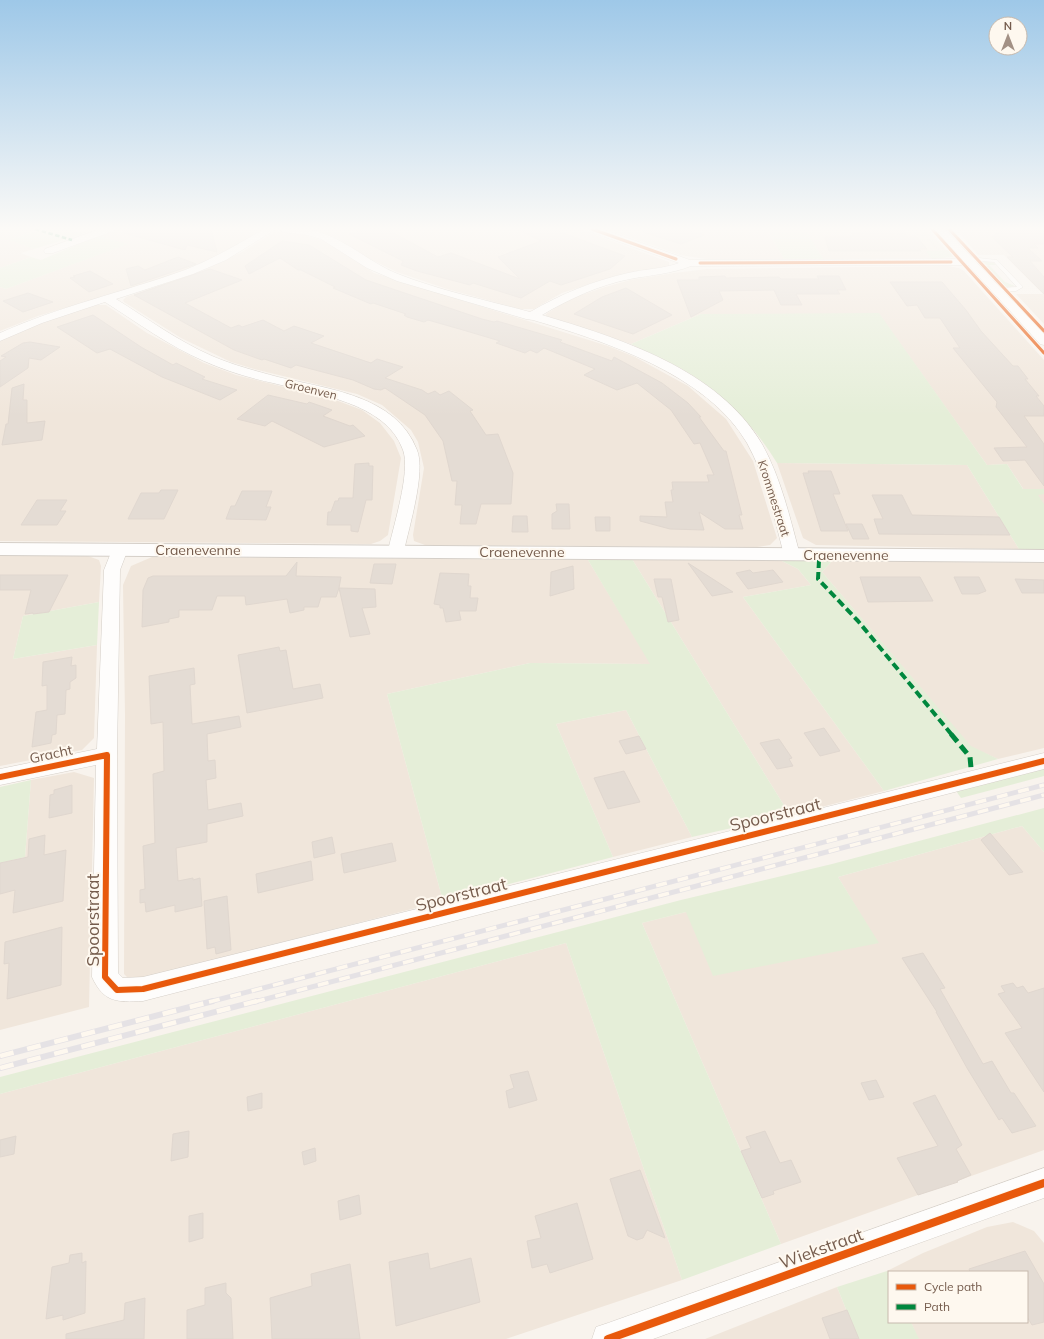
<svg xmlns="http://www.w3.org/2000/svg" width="1044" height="1339" viewBox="0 0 1044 1339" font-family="Mulish,sans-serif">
<rect width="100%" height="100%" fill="#f8f3ed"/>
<!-- residential -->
<path fill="#f0e6db" d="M0 229 37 230 10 240 34 249 21 253 31 257 0 268Z
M116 229H263L235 246 196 266 145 284 38 316 0 331V287L6 289 127 244 98 236Z
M303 229H579L669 262V266L611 277 562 293 534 309H520L447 289 397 272 364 256 339 239 321 232Z
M607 229H767L784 259H706L680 255Z
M805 229H927L950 254 933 258 823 259Z
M956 229H1044V324L1016 294H1043L1004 255H978Z
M284 232 299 234 325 241 374 273 608 346 635 357 688 386 726 419 753 461 777 538 770 545 757 547 425 545 414 541 413 535 424 468 418 442 411 430 382 405 357 394 254 369 231 362 181 338 124 302 123 300 126 297 204 270 242 252 273 233Z
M948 266 959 268 964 271 1044 360V521L1007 464 987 465 879 314H701L631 344 546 316V314L570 299 602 288 630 280 674 273 707 269Z
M96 305H106L147 333 204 363 236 375 333 399 362 410 380 423 394 441 401 458 388 535 380 541 371 544 0 541V341L38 324Z
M777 463 967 465 1019 549 816 545 803 538Z
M0 556H88L99 560 101 566 99 602 23 616 13 659 97 645 94 738 82 750 0 766Z
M152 557 588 560 651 664 530 663 387 694 443 901 131 981 124 974 125 715 123 585 131 566Z
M632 559 782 561 798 569 811 585 743 597 884 791 790 815Z
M832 561 1044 563V748L998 759 971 747 822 572Z
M626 710 692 837 613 857 556 724Z
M74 772 94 778 89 1007 0 1030V863L25 857 31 780Z
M1022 826 1044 852V1150L781 1244 642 923 686 912 878 943 838 877Z
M566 943 682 1280 506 1339H0V1094Z
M1013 1222 1034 1231 1044 1243V1339H918L911 1322H1027V1272H889V1276L887 1271 923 1253 987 1227Z
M837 1287 858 1339H705Z"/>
<!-- green -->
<path fill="#e5eed8" d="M32 229H69L84 234 34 249 9 240 37 231Z
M767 229H805L823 259H784Z
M98 236 128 244 6 289 0 287V268L31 257 41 260Z
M949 250 953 257 932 259 926 251Z
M981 261 994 263 996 265H989L1005 282 1015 286 1006 287 986 266H988Z
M879 313 987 465 1007 464 1023 489H1044V494L1038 495 1044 504V549H1019L967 465 777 463C754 425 721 391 682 369 665 360 648 353 631 344L701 314Z
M632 559 790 815 692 837 626 710 556 724 613 857 443 901 387 694 530 663 650 664 588 560Z
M782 561H832L822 572 971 746 998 759 884 791 743 597 811 585 798 569Z
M99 602 97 645 13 659 23 616Z
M1044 765V776L961 798 954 788Z
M31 780 25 857 0 863V787Z
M1044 808V852L1022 826 838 877 879 943 713 976 686 912 642 923 781 1244 682 1280 566 943 0 1094V1077L681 900 832 864Z
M887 1271 889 1275V1322H911L919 1339H858L837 1287Z"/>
<!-- building -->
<path fill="#e4dcd4" stroke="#e0d7cf" d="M124 229H187V231L211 229 217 252 187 245 185 250 124 233Z
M368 229H386L438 257 451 253 520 279 498 257 541 241 517 229H552L625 256 610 269 561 285 550 281 521 298 473 283 470 285 417 271 401 265 403 261 349 234Z
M644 229H685L704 235 681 244 643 232Z
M879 229H901L908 237H917L927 249H919L921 251H829L825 237H852L850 236H854L851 233 876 231 881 230Z
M1002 229H1044V244H1034L1038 248H1028L1042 261H1030L1044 277V294L1007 257H1013L992 237Z
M282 241 309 245 366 280 482 319 494 322 497 321 562 340 560 342 612 361 614 357 662 383 688 403 701 417H699L724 451H726L742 515H739L743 529H725L699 512 704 530 670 529 640 521V516L667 517 665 502H673L671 490H673L672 482H709L707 475H714L700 443 694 444 671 410 637 383 617 390 584 375 595 369 544 348 537 353 530 350 525 353 496 343 500 341 463 330 428 320 424 322 407 317 404 315 406 314 373 303 371 304 333 288 335 287 301 270H298L280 258 249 274 245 266Z
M178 257 196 264 131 286 126 269 138 266 145 270Z
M210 269 242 280 185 303 231 328 239 325 242 327 263 320 284 331 294 326 324 336 311 343 371 363 377 359 403 367 385 378 422 390 428 394 435 391 440 395 449 391 473 410 470 411 486 435 498 434 513 473 511 504H481L476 524H460L462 505H455L457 481H452L443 441 425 415 385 388 381 390 374 389 353 380 296 365 291 368 264 359 262 360 234 350 134 295Z
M90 271 113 284 89 292 70 278 75 277 73 276Z
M725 276 726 278 779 277 781 279H819L817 276H839L846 290H837L840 294H796L802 305H781L774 290 719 291 723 300 691 317 677 280H699V277Z
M890 282H942L966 310 981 331 1013 366H1018L1028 379H1025L1039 396H1036L1044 406V416H1024L1044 444V486L1025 460 1003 461 994 448 1027 447 996 407 997 402 953 348H960L940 318H925L917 305 907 306Z
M626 288 672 315 633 334 574 314 602 297Z
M28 293 53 302 23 312 3 301Z
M93 315 141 347 173 365 176 363 205 377 202 379 237 390 220 400 162 377 110 349 97 353 57 327Z
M30 342 60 347 41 360 29 358 28 368 0 387V361L6 357 1 356 23 343Z
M24 384 23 400H27V423L45 421 42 440 2 445 6 424H8L12 388Z
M268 395 307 404 309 402 332 410 323 416 350 426 353 425 365 436 324 447 272 421 265 426 237 419Z
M369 463V466H373L372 500H366L358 532 351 531V525H327L328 512H331L335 501H338L339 498H353L355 464Z
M808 471H831L840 494H833L848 531H821L803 473H809Z
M161 490H178L164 519H128L141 493H159Z
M242 491H272L266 507H271L266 520 226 519 231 506H235Z
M872 495H902L912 515 999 517 1010 535 879 534 874 519H883Z
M37 500H67L60 511H66L57 525H21Z
M556 504H569L570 529H552V514L557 511Z
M513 516H527L528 532H512Z
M595 517H610V531H596Z
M846 524H862L869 539H853Z
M297 562 296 576 341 577 339 588 375 589 376 607 362 608 370 634 350 637 339 588 336 597H321L318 607H304V610L290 613 287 599 246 605 245 596H217L212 610H179V617L169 619V622L142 627 143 590 148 578 153 576H286Z
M688 563 733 592 712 596Z
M374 564H396L392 584 370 583Z
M573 566 574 589 550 596 551 572Z
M750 570 753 573 773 570 783 582 748 589 736 573Z
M440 573 469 574 468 586H471L470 598H478L476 611H459L461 620 446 622 443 608H440V605L434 604Z
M0 575H68L49 612 33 614V613L25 614 31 590H0Z
M860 577H920L933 601 868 602Z
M954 577H979L986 591 978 594H962Z
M654 579H671L679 620 668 622 662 597H658Z
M1015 579 1044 580V593H1022Z
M279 647 280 651 286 650 293 689 320 684 323 698 247 713 238 655Z
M72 657 71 666 76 665V678L70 682V689L66 690 65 714 57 715 56 734 52 735 51 743 32 747 36 712 47 710V685L42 686 43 662Z
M194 668 195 684 190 685 192 724 239 716 241 727 207 734 208 761 215 760 216 778 206 780 208 810 241 803 243 816 207 824V842L176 848 178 881 193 878V880L200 878 202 906 175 912V905L146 912 145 902 140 903V890L145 889 143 846 155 843 153 774 164 771 163 722 151 724 149 676Z
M824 728 840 751 820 756 804 733Z
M639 736 646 749 626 754 619 741Z
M779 739 792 758 789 759 793 766 777 769 760 743Z
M624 771 640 802 608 809 594 778Z
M72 785V813L49 818 50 795 54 794V790Z
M990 833 1023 872 1009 875 981 840Z
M45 835 44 855 66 850 63 901 13 913 15 890 0 894V863L28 857 29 839Z
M332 837 335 853 314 858 312 842Z
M392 843 396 861 344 873 341 854Z
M311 861 313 880 258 893 256 874Z
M227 896 231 950 216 954 215 947 207 949 204 901Z
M62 927 61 985 7 999 9 963 4 964 5 942Z
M923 953 945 988 940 989 983 1064 992 1061 1011 1093H1014L1036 1126 1012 1133 1002 1118 999 1120 967 1068 936 1012H937L902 958Z
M1013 983 1017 988 1023 986 1028 993 1044 988V1092L1005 1033 1022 1028 998 994 1005 992 1001 986Z
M528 1071 537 1100 509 1108 506 1091 514 1088 510 1075Z
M876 1080 884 1097 869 1100 861 1083Z
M262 1093V1108L248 1111 247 1097Z
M935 1095 962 1145 956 1149 971 1175 957 1181 958 1182 918 1195 897 1158 938 1146 913 1103Z
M189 1131 188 1157 171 1161 173 1134Z
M765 1131 780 1163 791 1160 801 1182 773 1191 774 1194 762 1198 741 1151 751 1148 746 1137Z
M16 1136 14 1154 0 1157V1140Z
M315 1148 316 1161 304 1165 302 1152Z
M640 1170 665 1238 647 1230 643 1238 637 1240 628 1236 610 1179Z
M359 1195 361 1214 340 1220 338 1201Z
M577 1203 593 1259 550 1273 547 1264 532 1268 527 1241 541 1238 535 1216Z
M203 1213V1238L189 1242V1216Z
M1025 1251 1044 1284V1322L1032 1325 1027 1317V1272H970L969 1269Z
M82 1253V1263L86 1261 85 1313 63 1320V1315L46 1319 52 1267 69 1263 70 1255Z
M428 1253 430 1269 471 1258 480 1302 396 1326 389 1262Z
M350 1264 360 1339H272L270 1298 312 1286 311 1274Z
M226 1283V1293L231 1298 233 1339H187V1310L205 1305V1288Z
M145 1298 144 1339H66V1334L124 1320 125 1303Z
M847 1310 859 1339H830L822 1318Z"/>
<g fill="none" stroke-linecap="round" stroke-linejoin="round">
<defs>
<path id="service" d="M969 257 997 260 1023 287 1016 291H994V289L996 288 1017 287 994 262 967 260V258Z"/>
<path id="minor" d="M100 229H114L113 231 53 253H45L44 251 45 249Z
M264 229H276L226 260 193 274 116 299C148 319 178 341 212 356 233 365 256 371 278 377 327 389 396 395 417 450 426 472 409 527 404 551L402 555 396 556 390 555 388 551C393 527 411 472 403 450 386 402 315 394 273 383 250 378 226 371 204 361 169 346 138 323 105 302L42 323 0 341V333C60 306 124 292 185 270 213 259 238 244 264 229Z
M278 229C287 229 297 228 305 229 340 233 367 262 398 274 441 291 486 300 530 312 561 294 593 281 628 273 645 269 663 269 679 263L588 231 587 229H602L690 260 962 259 935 229H945L1044 334V345L1040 344 968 265 691 266C671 274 651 275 630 279 599 285 569 299 542 315 619 338 718 369 762 444 781 478 790 518 800 555L798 559 792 560 786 559 784 555C774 517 766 477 747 443 707 374 604 341 533 320L526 319 397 281 367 268 321 239 307 235 283 232Z
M120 544 126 545 128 549 120 570 117 755 118 973 123 978 143 977 1044 753V769L143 1001C117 1002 104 1003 92 977L96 765 0 785V769L97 749 104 570 114 545Z
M1044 1168V1198L653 1339H592L596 1327 608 1323Z"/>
<path id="tertiary" d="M0 543 1044 550V562L0 555Z"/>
</defs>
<!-- service casing -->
<use href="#service" stroke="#d5cfc8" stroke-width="1"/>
<!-- minor casing -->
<use href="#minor" stroke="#d5cfc8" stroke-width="1"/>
<!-- tertiary casing -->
<use href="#tertiary" stroke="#d5cfc8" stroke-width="2"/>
<!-- path -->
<path stroke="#d8d1cd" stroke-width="1.5" stroke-dasharray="0.5 2" stroke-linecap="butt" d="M892 240V235H929
M922 240H934
M930 240 938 250"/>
<!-- service -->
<use href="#service" fill="#fefdfc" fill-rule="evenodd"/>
<!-- minor -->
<use href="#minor" fill="#fefdfc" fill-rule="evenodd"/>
<!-- tertiary -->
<use href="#tertiary" fill="#fefdfc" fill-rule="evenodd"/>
<defs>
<path id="rail-far1" d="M209 1002 1044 785
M254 1002 1044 795"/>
<path id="rail" d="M0 1056 213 1001
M0 1068 257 1001"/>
</defs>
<!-- rail-far1 casing -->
<use href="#rail-far1" stroke="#e5e2e5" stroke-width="5"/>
<!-- rail casing -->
<use href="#rail" stroke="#e5e2e5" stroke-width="6"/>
<!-- rail-far1 -->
<use href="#rail-far1" stroke="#fef8ef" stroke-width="3.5" stroke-dasharray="11" stroke-linecap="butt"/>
<!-- rail -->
<use href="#rail" stroke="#fef8ef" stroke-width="4.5" stroke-dasharray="14" stroke-linecap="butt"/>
<!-- quiet-far2 -->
<path stroke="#00873e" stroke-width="2.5" stroke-dasharray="4.5 2.5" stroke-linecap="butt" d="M35 229 72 240"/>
<!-- quiet-far1 -->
<path stroke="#00873e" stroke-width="4" stroke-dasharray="8 4" stroke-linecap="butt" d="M819 560 818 579 858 621 952 735"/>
<!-- quiet -->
<path stroke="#00873e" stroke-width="5" stroke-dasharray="10 5" stroke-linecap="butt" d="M951 734 970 757 971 768"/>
<defs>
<path id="cycleway-far2" d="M592 229 676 259
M932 229 1044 353
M949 229 1044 331
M700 263 951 262"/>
<path id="cycleway-far1" d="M0 777 107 755 105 977 117 990 143 989 1044 761"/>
<path id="cycleway" d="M608 1339 1044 1183"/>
</defs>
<!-- cycleway-far2 casing -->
<use href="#cycleway-far2" stroke="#fef8ef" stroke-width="4.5"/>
<!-- cycleway-far1 casing -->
<use href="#cycleway-far1" stroke="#fef8ef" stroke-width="8"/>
<!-- cycleway casing -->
<use href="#cycleway" stroke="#fef8ef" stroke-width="10"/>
<!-- cycleway-far2 -->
<use href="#cycleway-far2" stroke="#e8590c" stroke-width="3"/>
<!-- cycleway-far1 -->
<use href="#cycleway-far1" stroke="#e8590c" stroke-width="6"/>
<!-- cycleway -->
<use href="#cycleway" stroke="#e8590c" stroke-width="8"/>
</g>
<!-- sky -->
<linearGradient id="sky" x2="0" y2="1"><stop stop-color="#9ec8e8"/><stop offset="0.55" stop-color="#fcfaf7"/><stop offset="1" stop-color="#fcfaf7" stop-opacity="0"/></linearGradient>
<rect width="1044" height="416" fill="url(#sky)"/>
<g text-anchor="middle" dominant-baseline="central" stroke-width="4" stroke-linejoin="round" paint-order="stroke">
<!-- far-street labels -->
<g font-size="12" fill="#755c4d" stroke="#fef8ef">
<text transform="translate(311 389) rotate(14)">Groenven</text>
<text transform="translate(774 498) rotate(72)">Krommestraat</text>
</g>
<!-- street labels -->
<g font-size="14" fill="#755c4d" stroke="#fef8ef">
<text x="198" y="550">Craenevenne</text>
<text x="522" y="552">Craenevenne</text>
<text x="846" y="555">Craenevenne</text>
<text transform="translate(51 754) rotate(-12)">Gracht</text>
</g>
<!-- near-street labels -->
<g font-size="17" fill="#755c4d" stroke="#fef8ef">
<text transform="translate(775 814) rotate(-14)">Spoorstraat</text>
<text transform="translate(461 894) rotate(-14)">Spoorstraat</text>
<text transform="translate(92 920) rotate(-90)">Spoorstraat</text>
<text transform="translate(821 1248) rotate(-20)">Wiekstraat</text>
</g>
</g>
<!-- legend -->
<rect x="888" y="1271" width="140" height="52" fill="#fef8ef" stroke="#c7baae"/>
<rect x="896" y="1284" width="20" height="6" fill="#e8590c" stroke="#c7baae"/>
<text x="924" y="1291" font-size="12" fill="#755c4d">Cycle path</text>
<rect x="896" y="1304" width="20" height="6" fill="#00873e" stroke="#c7baae"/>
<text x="924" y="1311" font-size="12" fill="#755c4d">Path</text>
<!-- north arrow -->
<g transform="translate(1008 36)"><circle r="19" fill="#fef8ef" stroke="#c7baae"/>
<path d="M0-3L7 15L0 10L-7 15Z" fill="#a39185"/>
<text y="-6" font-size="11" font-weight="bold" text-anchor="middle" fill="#755c4d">N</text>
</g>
</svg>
